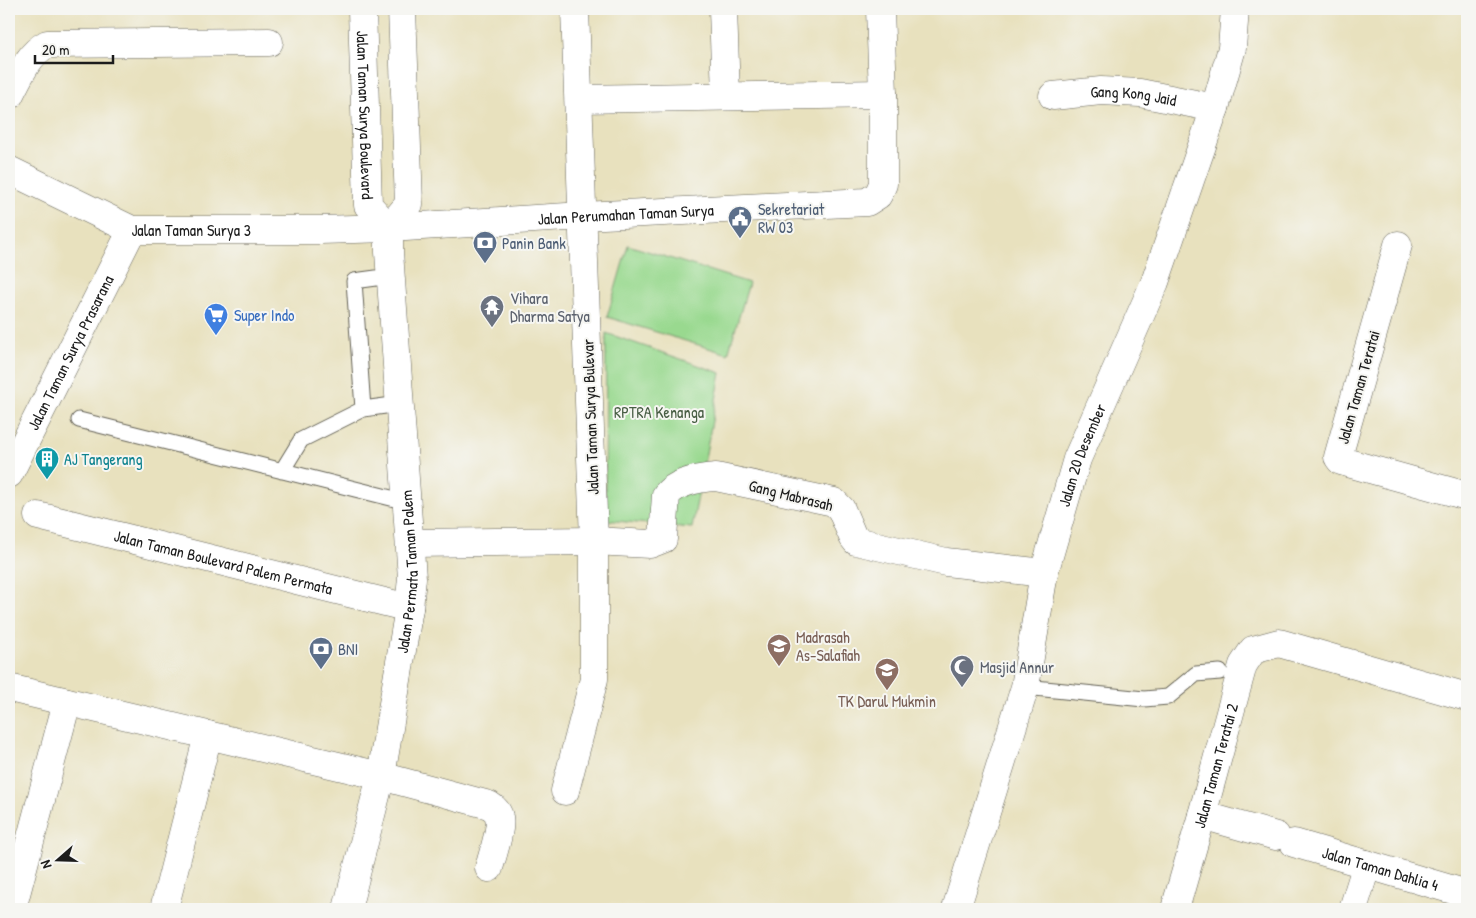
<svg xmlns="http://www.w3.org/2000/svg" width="1476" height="918" viewBox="0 0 1476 918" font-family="'Patrick Hand',sans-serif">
<rect width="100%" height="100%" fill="#f6f6f2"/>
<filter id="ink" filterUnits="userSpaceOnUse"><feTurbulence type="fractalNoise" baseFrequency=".02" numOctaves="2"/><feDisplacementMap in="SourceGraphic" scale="10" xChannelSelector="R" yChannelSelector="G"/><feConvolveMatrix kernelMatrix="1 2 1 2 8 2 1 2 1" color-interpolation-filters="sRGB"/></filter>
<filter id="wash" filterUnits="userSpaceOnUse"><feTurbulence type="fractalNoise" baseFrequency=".0096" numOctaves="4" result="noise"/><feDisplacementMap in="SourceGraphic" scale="20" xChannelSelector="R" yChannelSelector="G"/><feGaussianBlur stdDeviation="1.12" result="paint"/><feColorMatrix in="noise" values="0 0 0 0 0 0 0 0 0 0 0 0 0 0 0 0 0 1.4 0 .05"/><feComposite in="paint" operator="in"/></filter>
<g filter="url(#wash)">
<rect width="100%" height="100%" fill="#e8e1be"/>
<!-- park -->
<path fill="#99d98f" stroke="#5a7a56" d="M628 245 749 283 728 354 607 317Z
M606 333 721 373 692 528 605 520Z"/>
</g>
<g filter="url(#ink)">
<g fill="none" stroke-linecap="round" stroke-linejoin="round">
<defs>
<path id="lane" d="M363 409 354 281 391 276
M79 420 407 502
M282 471 301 440 363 409 400 404
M1025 687 1144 699 1168 697 1196 674 1220 672"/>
<g id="street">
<path d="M723 9 726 95"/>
<path d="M9 96C19 77 28 54 47 44L269 42"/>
<path id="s1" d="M1053 96 1101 91 1140 93 1215 108"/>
<path d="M579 99 883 94"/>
<path id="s2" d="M9 170 132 230H320L389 228 583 216 867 202 878 195 883 184V94L880 9"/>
<path d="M1398 245 1338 457 1341 461 1467 496"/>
<path id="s3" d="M9 474 132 230"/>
<path id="s4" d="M38 516 409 608"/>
<path d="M411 543 594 541 650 544 663 539 666 495C677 482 700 478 716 477L834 502 841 509 853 537 856 541 946 562 1044 573"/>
<path d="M9 688 381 776 489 805C494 808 498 811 499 817 502 827 492 857 489 868"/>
<path d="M565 791 594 679V541L575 9"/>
<path d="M1202 815 1276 836"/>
<path id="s5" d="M1294 843 1467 894"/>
<path d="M12 909 67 702"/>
<path d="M164 909 208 735"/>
<path id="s6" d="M956 909 1025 687 1044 573 1077 459 1155 282 1215 108 1232 48 1235 9"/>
<path id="s7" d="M1175 909 1202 815 1243 665 1253 650 1279 643 1467 697"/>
<path d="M1353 909 1367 864"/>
</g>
<g id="secondary">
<path id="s8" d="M362 9 368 205 389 228"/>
<path d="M389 228 409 204 402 9"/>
<path id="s9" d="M347 909 381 776 409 608 412 578 389 252V228"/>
</g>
</defs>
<!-- lane casing -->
<use href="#lane" stroke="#636155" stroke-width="17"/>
<!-- street casing -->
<use href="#street" stroke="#636155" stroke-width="29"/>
<!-- secondary casing -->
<use href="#secondary" stroke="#636155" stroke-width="29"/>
<!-- lane -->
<use href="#lane" stroke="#fff" stroke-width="15"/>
<!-- street -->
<use href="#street" stroke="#fff" stroke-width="28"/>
<!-- secondary -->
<use href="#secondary" stroke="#fff" stroke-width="28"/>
</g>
</g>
<!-- icons -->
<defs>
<symbol id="civic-pin" viewBox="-11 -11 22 30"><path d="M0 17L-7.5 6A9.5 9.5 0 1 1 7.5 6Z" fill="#5c6f8a" stroke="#f6f6f2"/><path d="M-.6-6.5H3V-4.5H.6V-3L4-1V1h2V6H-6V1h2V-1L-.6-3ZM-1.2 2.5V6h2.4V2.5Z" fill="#fff"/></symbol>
<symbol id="bank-pin" viewBox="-11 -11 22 30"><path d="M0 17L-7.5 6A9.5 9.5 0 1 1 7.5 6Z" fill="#5c6f8a" stroke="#f6f6f2"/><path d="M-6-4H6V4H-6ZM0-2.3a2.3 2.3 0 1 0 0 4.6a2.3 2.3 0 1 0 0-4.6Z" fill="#fff"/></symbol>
<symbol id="temple-pin" viewBox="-11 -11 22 30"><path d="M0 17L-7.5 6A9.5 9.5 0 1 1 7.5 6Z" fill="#6b7280" stroke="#f6f6f2"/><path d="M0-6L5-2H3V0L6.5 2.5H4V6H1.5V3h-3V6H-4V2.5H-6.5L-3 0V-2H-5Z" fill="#fff"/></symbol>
<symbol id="supermarket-pin" viewBox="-11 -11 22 30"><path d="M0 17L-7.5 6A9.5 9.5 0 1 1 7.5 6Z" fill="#3f7fe0" stroke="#f6f6f2"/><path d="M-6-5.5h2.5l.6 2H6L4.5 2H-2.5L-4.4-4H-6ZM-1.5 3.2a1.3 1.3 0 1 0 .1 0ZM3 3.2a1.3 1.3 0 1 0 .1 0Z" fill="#fff"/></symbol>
<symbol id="building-pin" viewBox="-11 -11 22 30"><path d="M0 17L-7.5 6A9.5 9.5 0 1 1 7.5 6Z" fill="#0f9aa8" stroke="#f6f6f2"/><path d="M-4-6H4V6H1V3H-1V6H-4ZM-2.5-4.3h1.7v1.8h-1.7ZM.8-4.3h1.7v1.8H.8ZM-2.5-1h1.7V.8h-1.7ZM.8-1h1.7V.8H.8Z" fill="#fff"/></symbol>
<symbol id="school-pin" viewBox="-11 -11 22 30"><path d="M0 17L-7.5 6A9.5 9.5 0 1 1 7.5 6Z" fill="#8d6e63" stroke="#f6f6f2"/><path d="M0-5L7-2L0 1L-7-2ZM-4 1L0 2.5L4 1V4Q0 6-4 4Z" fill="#fff"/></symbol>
<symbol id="mosque-pin" viewBox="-11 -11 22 30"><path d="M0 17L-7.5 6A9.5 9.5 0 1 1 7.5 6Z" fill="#6b7280" stroke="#f6f6f2"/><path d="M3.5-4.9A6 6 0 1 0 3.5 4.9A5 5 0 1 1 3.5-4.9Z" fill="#fff"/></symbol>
</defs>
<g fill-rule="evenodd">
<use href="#civic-pin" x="726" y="204" width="28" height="38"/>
<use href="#bank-pin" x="471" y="229" width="28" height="38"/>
<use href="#temple-pin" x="478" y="293" width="28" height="38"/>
<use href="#supermarket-pin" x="202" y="301" width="28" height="38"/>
<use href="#building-pin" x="33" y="445" width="28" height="38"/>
<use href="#school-pin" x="765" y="632" width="28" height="38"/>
<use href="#bank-pin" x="307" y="635" width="28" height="38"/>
<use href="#mosque-pin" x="948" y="653" width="28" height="38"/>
<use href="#school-pin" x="873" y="656" width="28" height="38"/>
</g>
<g text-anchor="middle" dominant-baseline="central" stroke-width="4" stroke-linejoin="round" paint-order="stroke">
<!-- street labels -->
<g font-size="16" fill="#1c1c1c" stroke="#f6f6f2">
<text stroke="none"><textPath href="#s1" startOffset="81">Gang Kong Jaid</textPath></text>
<text stroke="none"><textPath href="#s8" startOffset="106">Jalan Taman Surya Boulevard</textPath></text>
<text stroke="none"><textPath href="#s2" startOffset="631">Jalan Perumahan Taman Surya</textPath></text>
<text stroke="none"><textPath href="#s2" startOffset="196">Jalan Taman Surya 3</textPath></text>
<text stroke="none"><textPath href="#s3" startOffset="136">Jalan Taman Surya Prasarana</textPath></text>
<text transform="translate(1358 387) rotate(-74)">Jalan Taman Teratai</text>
<text transform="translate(590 417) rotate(-92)">Jalan Taman Surya Bulevar</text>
<text stroke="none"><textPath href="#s6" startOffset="472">Jalan 20 Desember</textPath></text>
<text transform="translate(791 495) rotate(14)">Gang Mabrasah</text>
<text stroke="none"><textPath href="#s4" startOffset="191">Jalan Taman Boulevard Palem Permata</textPath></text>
<text stroke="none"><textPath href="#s9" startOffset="344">Jalan Permata Taman Palem</textPath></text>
<text stroke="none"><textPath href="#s7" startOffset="149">Jalan Taman Teratai 2</textPath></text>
<text stroke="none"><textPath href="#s5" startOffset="90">Jalan Taman Dahlia 4</textPath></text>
</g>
<!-- service labels -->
<g font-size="16" fill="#4e5e75" stroke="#f6f6f2" text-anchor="start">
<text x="758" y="209">Sekretariat<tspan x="758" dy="18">RW 03</tspan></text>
<text x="502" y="243">Panin Bank</text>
<text x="338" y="649">BNI</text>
</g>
<!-- worship labels -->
<g font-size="16" fill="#5b616d" stroke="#f6f6f2" text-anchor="start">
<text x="510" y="298">Vihara<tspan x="510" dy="18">Dharma Satya</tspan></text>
<text x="980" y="667">Masjid Annur</text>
</g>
<!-- shop labels -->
<g font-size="16" fill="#366cbe" stroke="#f6f6f2" text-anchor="start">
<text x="234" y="315">Super Indo</text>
</g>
<!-- park labels -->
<g font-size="16" fill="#485e44" stroke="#f6f6f2">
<text x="659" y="412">RPTRA Kenanga</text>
</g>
<!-- culture labels -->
<g font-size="16" fill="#0d838f" stroke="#f6f6f2" text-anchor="start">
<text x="64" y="459">AJ Tangerang</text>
</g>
<!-- education labels -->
<g font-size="16" fill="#785e54" stroke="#f6f6f2" text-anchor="start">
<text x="796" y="637">Madrasah<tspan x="796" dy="18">As-Salafiah</tspan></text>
<text x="887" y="701" text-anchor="middle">TK Darul Mukmin</text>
</g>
</g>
<!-- margin -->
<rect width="1476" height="918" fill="none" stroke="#f6f6f2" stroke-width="30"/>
<!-- north arrow -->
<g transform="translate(58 860) rotate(250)" stroke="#f6f6f2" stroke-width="4" paint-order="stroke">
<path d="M0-4L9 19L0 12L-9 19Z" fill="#1c1c1c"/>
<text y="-8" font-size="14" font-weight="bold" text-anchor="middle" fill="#1c1c1c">N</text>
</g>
<!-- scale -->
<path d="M35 55v8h78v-8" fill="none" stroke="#1c1c1c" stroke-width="2.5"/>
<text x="42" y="55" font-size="15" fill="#1c1c1c" stroke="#f6f6f2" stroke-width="4" paint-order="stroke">20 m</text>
</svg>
